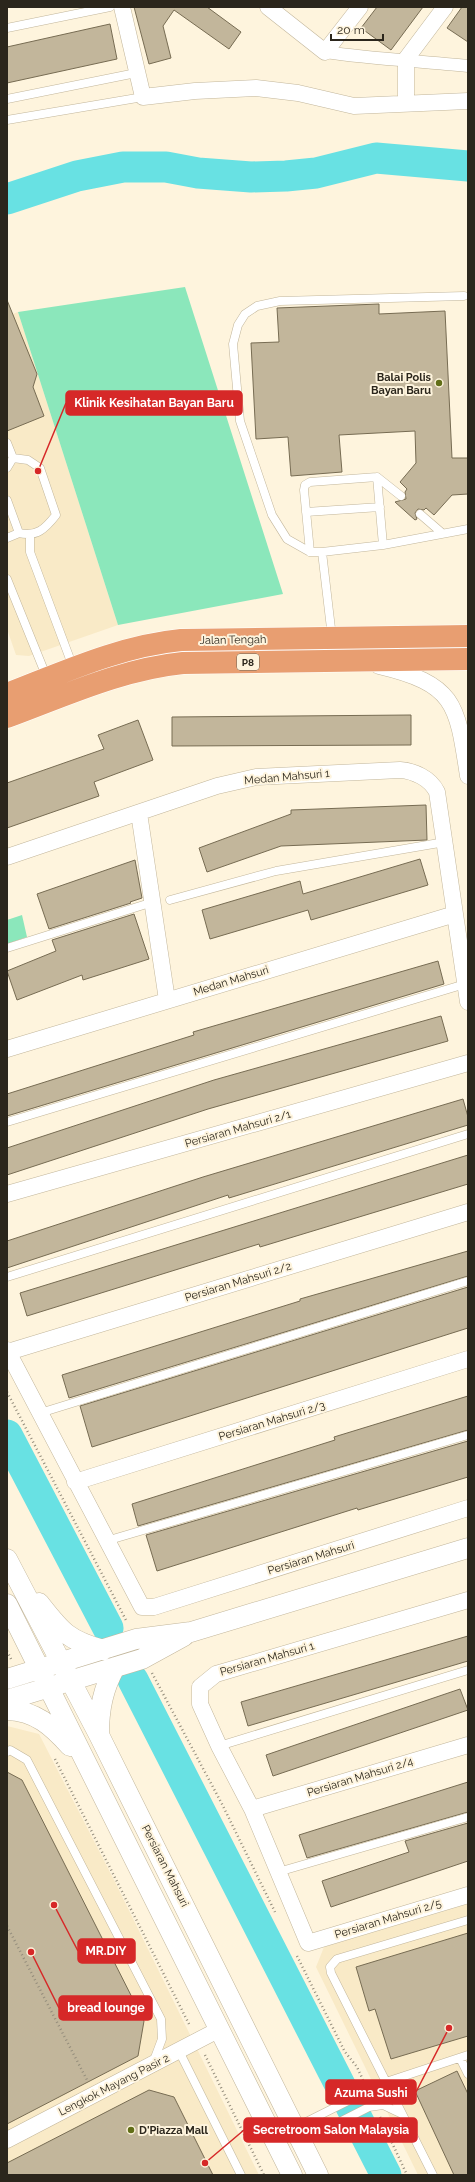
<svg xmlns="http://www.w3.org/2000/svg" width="475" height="2182" viewBox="0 0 475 2182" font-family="Raleway,sans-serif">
<rect width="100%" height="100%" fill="#fef4dd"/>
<!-- built -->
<path fill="#f9eac7" d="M18 312 118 625 29 656 16 655 7 629V316Z
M7 1726 39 1734 115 1882 259 2175H7Z
M468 1904V2175H418L316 1967 324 1947Z"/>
<!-- green -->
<path fill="#8be7bb" d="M185 287 283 594 118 625 18 312Z
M22 915 27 937 7 944V920Z"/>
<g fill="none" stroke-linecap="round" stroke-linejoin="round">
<!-- river -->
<path stroke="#68e1e3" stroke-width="31" d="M7 199 77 176 123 167H166L198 173 251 177 286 176 316 173 376 158 468 166
M7 1435 108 1628
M133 1680 386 2175"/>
</g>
<!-- building -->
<path fill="#c2b69b" stroke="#776c53" d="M134 7H207L241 32 229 49 174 10 163 26 171 58 149 64Z
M377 7H423L391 50 361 28Z
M462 7H468V42L447 28Z
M110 24 117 59 7 83V47Z
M7 300 37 374 33 387 44 416 7 431Z
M379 304V314L445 311 452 458H468V494L452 495 434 515 426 508 424 510 418 509 415 513 417 519 415 520 395 502 406 499 405 492 407 489 400 482 416 463 415 431 339 435 342 472 291 476 288 437 256 439 251 343 279 342 277 308Z
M411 715V745L172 746V717Z
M138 720 153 760 94 782 99 796 7 828V783L104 749 98 735Z
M426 805 427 840 281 846 207 872 199 848 291 814V810Z
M420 859 428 885 311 920 308 910 210 939 202 910 300 881 303 894Z
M135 860 142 898 130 902 131 903 49 929 37 894Z
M134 914 149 959 83 980 82 975 17 1000 7 971 56 951 52 940Z
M438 961 444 984 7 1116V1094L194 1035 193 1032Z
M441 1016 448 1041 208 1109 7 1175V1148L214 1080Z
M463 1099 468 1117V1125L229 1198 228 1195 7 1268V1241L203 1177Z
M468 1155V1184L260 1247 259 1244 27 1316 20 1293Z
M468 1251V1276L69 1398 62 1375 300 1301V1299Z
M468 1287V1328L92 1447 80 1406Z
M468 1396V1430L138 1526 132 1504 335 1440 334 1437Z
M468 1441V1477L358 1510 357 1508 157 1571 146 1535Z
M468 1636V1661L248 1726 241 1702Z
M460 1689 468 1710 273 1776 266 1755Z
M7 1772 22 1780 144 2021 138 2056 7 2124Z
M468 1782V1812L307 1858 299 1835Z
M468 1823V1861L331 1907 322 1881 409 1852 405 1841Z
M468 1933V2036L391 2059 375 2009 369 2011 356 1967Z
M457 2071 468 2094V2175H454L415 2091Z
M149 2090 174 2097 213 2175H7V2163Z"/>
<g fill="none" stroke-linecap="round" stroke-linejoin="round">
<defs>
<path id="service" d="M7 28 110 7
M7 99 136 73
M7 120 143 97
M464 296 280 301 257 306 245 314 238 325 233 344 240 421 272 515 287 539 310 552H322L383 545 468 529
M7 443 13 458 7 468
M13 458 28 460 40 468 56 515C45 529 37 537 19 533
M377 477 401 496
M7 500 19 533 7 538
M306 512 380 507
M420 514 442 533
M30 535V552L73 667
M310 552 304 490 305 485 310 482 377 477 383 545
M322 552 332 637
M7 579 47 678
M170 900 276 871 445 842
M7 948 153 902
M7 1122 465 984
M7 1277 468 1134
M40 1413 468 1281
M106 1541 468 1435
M219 1746 468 1670
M7 1752 10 1750 27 1760 161 2019 162 2039 153 2063
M278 1872 468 1817
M179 2051 241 2175
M460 2058 468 2074
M296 2127 386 2082 468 2055
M304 2140 369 2107 383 2105 402 2114
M433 2175 331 1973 330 1967 337 1959 468 1920"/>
<path id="pedestrian" d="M325 52C373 59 420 61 468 66"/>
<path id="minor" d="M122 7 143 97 195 91 256 88 298 93 354 106 468 101
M268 7 325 52 360 7
M406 103V59L445 7
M379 666C455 684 457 703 468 776
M139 813 167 1000
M7 857 217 786 256 777 400 770C414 771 430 778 437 792L468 1002
M7 1049 455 914
M7 1194 468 1063
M7 1350 142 1607H154L468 1508
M8 1352 468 1212
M75 1482 468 1359
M468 1600 216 1674 200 1687V1704L219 1746 252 1809 308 1943 468 1895
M252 1809 468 1745
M7 2140 220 2029"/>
<path id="tertiary" d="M7 1559 99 1735 318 2175
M39 1603C61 1631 67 1640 103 1650
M7 1604 292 2175
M7 1679 136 1639 191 1632 468 1548
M7 1700 142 1659 184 1636
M7 1710C36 1711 52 1726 70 1746
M99 1734C99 1709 103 1689 115 1667"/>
<path id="primary" d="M7 694C64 672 120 646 181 640L468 636
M7 717C64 696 122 669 183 663L468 659"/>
</defs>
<!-- service casing -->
<use href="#service" stroke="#c2b69b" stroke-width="9"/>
<!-- pedestrian casing -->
<use href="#pedestrian" stroke="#c2b69b" stroke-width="13"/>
<!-- minor casing -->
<use href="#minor" stroke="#c2b69b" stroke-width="17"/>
<!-- tertiary casing -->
<use href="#tertiary" stroke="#c2b69b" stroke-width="21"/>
<!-- primary casing -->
<use href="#primary" stroke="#fff" stroke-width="23"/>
<!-- path -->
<path stroke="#948d7c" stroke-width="2.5" stroke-dasharray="1 3" stroke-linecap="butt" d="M7 1392 127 1622
M7 1651 11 1659
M152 1673 222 1804 275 1912
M55 1759 190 2026
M7 1926 87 2080
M297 1956 345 2052 357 2067 363 2080
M205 2055 264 2175
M380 2117 407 2175"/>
<!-- service -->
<use href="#service" stroke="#fff" stroke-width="8"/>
<!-- pedestrian -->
<use href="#pedestrian" stroke="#fff" stroke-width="12"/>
<!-- minor -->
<use href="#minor" stroke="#fff" stroke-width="16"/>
<!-- tertiary -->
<use href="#tertiary" stroke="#fff" stroke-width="20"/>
<!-- primary -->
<use href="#primary" stroke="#e89e71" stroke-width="22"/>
</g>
<!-- markers -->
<g fill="#616e17" stroke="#fef4dd" stroke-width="1.5">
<circle cx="439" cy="383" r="4"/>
<circle cx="131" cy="2130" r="4"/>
</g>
<g text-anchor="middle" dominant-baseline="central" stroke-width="4" stroke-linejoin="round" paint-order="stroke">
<!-- shield labels -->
<rect fill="#fef4dd" stroke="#6a6456" stroke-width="1" x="237" y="654" width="22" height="16" rx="3"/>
<g font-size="10" font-weight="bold" fill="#2b261c">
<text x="248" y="662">P8</text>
</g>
<!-- poi labels -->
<g font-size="11" font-weight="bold" fill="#2b261c" stroke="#fef4dd" text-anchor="end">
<text x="431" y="377">Balai Polis<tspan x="431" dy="13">Bayan Baru</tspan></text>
<text x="139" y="2130" text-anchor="start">D'Piazza Mall</text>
</g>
<!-- street labels -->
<g font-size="11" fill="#2b261c" stroke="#fef4dd">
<text transform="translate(233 640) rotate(-1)">Jalan Tengah</text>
<text transform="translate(287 777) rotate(-5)">Medan Mahsuri 1</text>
<text transform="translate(231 981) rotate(-17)">Medan Mahsuri</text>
<text transform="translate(238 1129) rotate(-16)">Persiaran Mahsuri 2/1</text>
<text transform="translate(238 1282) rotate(-17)">Persiaran Mahsuri 2/2</text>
<text transform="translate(272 1421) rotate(-17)">Persiaran Mahsuri 2/3</text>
<text transform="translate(311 1558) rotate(-17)">Persiaran Mahsuri</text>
<text transform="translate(267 1659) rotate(-16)">Persiaran Mahsuri 1</text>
<text transform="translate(360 1777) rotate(-17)">Persiaran Mahsuri 2/4</text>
<text transform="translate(165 1866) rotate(63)">Persiaran Mahsuri</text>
<text transform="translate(388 1919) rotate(-17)">Persiaran Mahsuri 2/5</text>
<text transform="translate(114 2085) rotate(-27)">Lengkok Mayang Pasir 2</text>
</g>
</g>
<!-- callouts -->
<path fill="none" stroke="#d62828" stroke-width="1.5" d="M38 471L66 403M54 1905L78 1951M31 1952L59 2008M449 2028L416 2092M205 2163L244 2130"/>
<g fill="#d62828" stroke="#fef4dd" stroke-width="1.5">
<circle cx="38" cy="471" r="4"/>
<circle cx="54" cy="1905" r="4"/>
<circle cx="31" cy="1952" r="4"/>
<circle cx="449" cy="2028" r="4"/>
<circle cx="205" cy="2163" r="4"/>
</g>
<g fill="#d62828" stroke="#d62828" stroke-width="1.5">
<rect x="66" y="391" width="176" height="24" rx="4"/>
<rect x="78" y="1939" width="57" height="24" rx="4"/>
<rect x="59" y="1996" width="93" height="24" rx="4"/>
<rect x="326" y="2080" width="90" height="24" rx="4"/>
<rect x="244" y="2118" width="173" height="24" rx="4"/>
</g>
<g font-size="12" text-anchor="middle" font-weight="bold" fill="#fff">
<text x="154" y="407">Klinik Kesihatan Bayan Baru</text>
<text x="106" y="1955">MR.DIY</text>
<text x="106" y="2012">bread lounge</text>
<text x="371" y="2097">Azuma Sushi</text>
<text x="331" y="2134">Secretroom Salon Malaysia</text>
</g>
<!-- border -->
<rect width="475" height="2182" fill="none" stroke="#2b261c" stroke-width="16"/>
<!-- scale -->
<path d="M331 34v6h52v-6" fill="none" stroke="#2b261c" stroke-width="2"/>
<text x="337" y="34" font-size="12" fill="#2b261c" stroke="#fef4dd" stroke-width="3" paint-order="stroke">20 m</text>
</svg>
